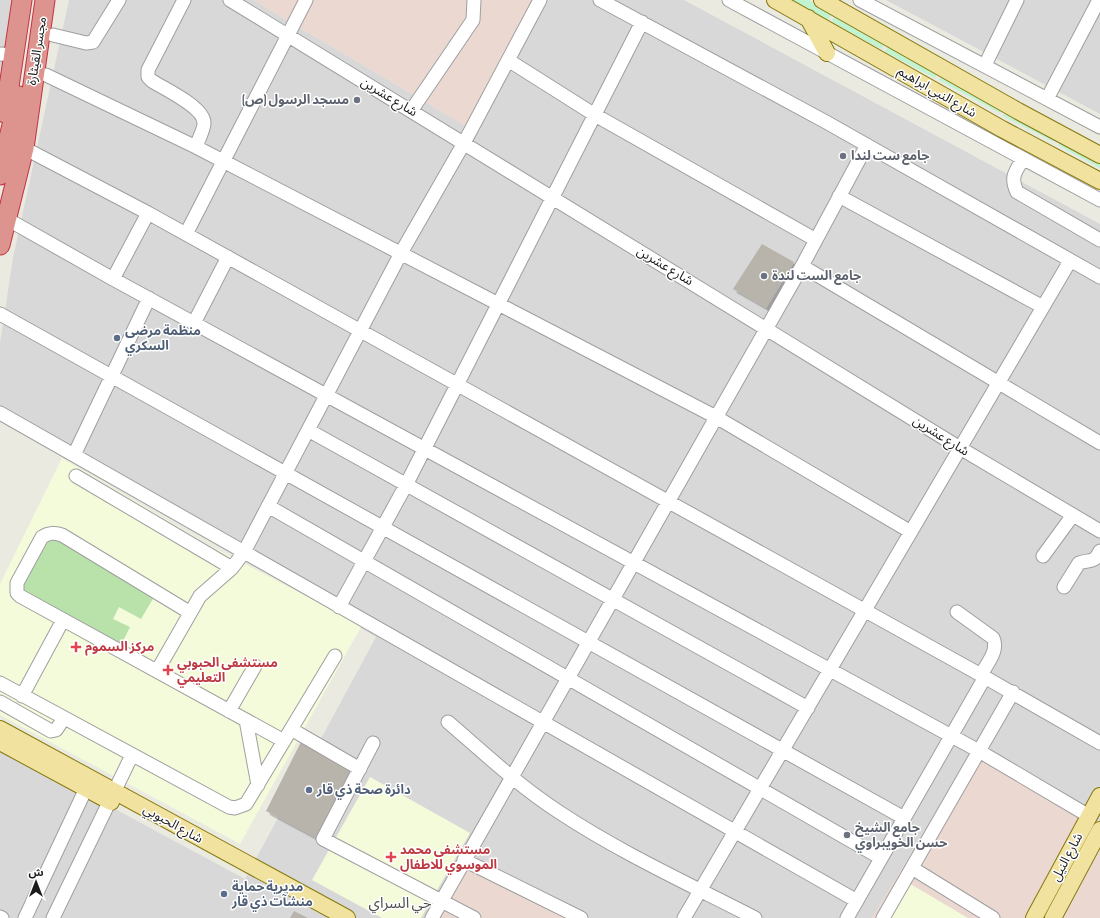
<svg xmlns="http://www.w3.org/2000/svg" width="1100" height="918" viewBox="0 0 1100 918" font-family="'Sofia Sans Condensed','Noto Sans Arabic',sans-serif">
<defs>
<filter id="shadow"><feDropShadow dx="3.5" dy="3.5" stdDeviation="0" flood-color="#0004"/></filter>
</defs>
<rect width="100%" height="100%" fill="#ebeae1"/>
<!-- residential -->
<path fill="#d9d8d8" d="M0 0H20L0 71Z
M69 0H253L471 129 549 0H684L1100 224V828L973 751 872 918H589L470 862 437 918H0V747L245 879 376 637 0 414V343L13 258Z
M886 0H1100V114Z"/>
<!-- commercial -->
<path fill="#ebd8d1" d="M253 0H549L471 129Z
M973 751 1100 828V918H872Z
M470 862 589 918H437Z"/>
<!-- education -->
<path fill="#f3fbda" d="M62 458 214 548 362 625 240 844 0 715V584Z
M370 777 470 833 421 918H382L312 880Z
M907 882 968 918H887Z"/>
<!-- grass -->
<path fill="#b8e2aa" d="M51 536 154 597 141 619 119 607 113 619 130 627 121 645 21 588Z"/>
<!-- park -->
<path fill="#c0f3d0" d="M789 0H808L832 13 828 20Z
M835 15 885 43 881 49 832 22Z
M889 45 938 72 935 78 885 52Z
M942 73 1004 107 1000 113 939 80Z
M1007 109 1057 137 1054 142 1003 116Z
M1062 139 1100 161V168L1058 145Z"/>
<!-- building -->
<path fill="#b8b3ab" filter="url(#shadow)" d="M762 244 794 262 766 308 733 289Z
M301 742 352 769 318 839 266 811Z
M294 911 308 918H290Z"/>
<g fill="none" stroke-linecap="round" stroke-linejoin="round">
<defs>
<path id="minor" d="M184 0 148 70V77L152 81C165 89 204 107 204 123 204 130 198 140 196 147
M230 0 960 448 1100 531
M600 0 826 122 1100 277
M729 0 1100 200
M860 0 1100 127
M53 35 86 43 93 42 119 0
M0 54 14 55
M508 60 595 115 816 240
M985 65 1017 0
M46 75 196 147 716 417 911 532
M1047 99 1099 0
M411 111 473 20 474 0
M24 148 148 213 981 675 1100 743
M1023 159C1015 172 1010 177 1017 192L1100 240
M839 196 1043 307
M7 219 113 279 979 751 1089 816
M186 234 306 0
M802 266 1100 443
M113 279 148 213
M0 314 904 818
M194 323 228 257
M0 413 857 901
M308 430 808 708
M74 455 149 298
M76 476 232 568
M268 506 881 858
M1043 556 1073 515
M1064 587 1079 563C1090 559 1094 564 1100 551
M339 607 406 485 642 22
M189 612 62 535C54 533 50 532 42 537L17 583V593L20 596 284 741
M957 612 993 638C999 651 987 663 981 675
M157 671 200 596 232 568 244 552 401 253 464 143 540 0
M0 683 229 807 235 808 246 804 335 656
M22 696 63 620
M0 702 51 731 56 730 64 718
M229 711 255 666
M246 720 258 785
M448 722C484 753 519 786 559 812 621 853 689 884 755 918
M291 729 360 769
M373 743 323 839 474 918
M464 860 581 918
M912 868 993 918
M0 917 2 918
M25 918 90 780
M53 918 132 755
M432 918 802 266 867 145
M684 918 1070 261
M847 918 985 677
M883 918 1013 692"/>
<path id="major" d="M775 0 1002 129 1100 181
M822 0 1018 111 1100 155
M808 18 827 53
M0 729 347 918
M0 742 111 802
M1034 918 1100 796
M1053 918 1100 830"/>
<path id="highway" d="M5 113 22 0
M0 175 19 96
M0 245 24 148 45 0"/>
</defs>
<!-- minor casing -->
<use href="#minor" stroke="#9f9f9f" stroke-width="15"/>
<!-- major casing -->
<use href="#major" stroke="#84790d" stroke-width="18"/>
<!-- highway casing -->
<use href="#highway" stroke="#c43342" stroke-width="21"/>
<!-- minor -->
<use href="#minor" stroke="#fff" stroke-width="13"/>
<!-- major -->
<use href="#major" stroke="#f2e29f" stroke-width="16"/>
<!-- highway -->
<use href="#highway" stroke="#dd938e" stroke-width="19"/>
</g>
<!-- markers -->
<g fill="#6b7280" stroke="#fff" stroke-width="1.5">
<circle cx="357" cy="100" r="4"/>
<circle cx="843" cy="156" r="4"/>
<circle cx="764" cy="276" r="4"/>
<circle cx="847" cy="835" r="4"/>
</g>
<g fill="#5c6f8a" stroke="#fff" stroke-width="1.5">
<circle cx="117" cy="338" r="4"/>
<circle cx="309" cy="790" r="4"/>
<circle cx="224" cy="894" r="4"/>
</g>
<g fill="#e0444e" stroke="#fff" stroke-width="1.5">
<path d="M74 641h4v4h4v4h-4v4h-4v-4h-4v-4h4z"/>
<path d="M166 664h4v4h4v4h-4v4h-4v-4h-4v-4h4z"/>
<path d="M389 851h4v4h4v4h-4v4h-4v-4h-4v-4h4z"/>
</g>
<g text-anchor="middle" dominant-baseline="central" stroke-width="3" stroke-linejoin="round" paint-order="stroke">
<!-- street labels -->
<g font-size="13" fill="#1b1b1b" stroke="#fff">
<text transform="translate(37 51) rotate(-81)">مجسر القيثارة</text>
<text transform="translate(937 92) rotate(30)">شارع النبي ابراهيم</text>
<text transform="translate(389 97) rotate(31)">شارع عشرين</text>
<text transform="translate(665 266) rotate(31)">شارع عشرين</text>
<text transform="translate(941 436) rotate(32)">شارع عشرين</text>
<text transform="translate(173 824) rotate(29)">شارع الحبوبي</text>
<text transform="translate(1067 857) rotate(-62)">شارع النيل</text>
</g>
<!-- worship labels -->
<g font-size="13" font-weight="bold" fill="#5b616d" stroke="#fff" text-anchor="start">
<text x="349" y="100" text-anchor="end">مسجد الرسول (ص)</text>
<text x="851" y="156">جامع ست لندا</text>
<text x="772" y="276">جامع الست لندة</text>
<text x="855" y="828">جامع الشيخ<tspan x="855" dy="15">حسن الخويبراوي</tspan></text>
</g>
<!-- service labels -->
<g font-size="13" font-weight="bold" fill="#4e5e75" stroke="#fff" text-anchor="start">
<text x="125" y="331">منظمة مرضى<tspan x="125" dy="15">السكري</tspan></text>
<text x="317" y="790">دائرة صحة ذي قار</text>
<text x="232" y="887">مديرية حماية<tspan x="232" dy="15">منشآت ذي قار</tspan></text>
</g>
<!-- health labels -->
<g font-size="13" font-weight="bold" fill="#be3a42" stroke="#fff" text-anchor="start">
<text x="85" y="647">مركز السموم</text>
<text x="177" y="663">مستشفى الحبوبي<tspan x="177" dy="15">التعليمي</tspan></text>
<text x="400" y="850">مستشفى محمد<tspan x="400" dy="15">الموسوي للاطفال</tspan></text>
</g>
<!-- quarter labels -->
<g font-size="15" fill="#4e4e4e" stroke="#fff">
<text x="400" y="903">حي السراي</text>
</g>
</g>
<!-- north arrow -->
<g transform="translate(36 882)" stroke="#ffffff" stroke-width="3" paint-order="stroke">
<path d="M0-3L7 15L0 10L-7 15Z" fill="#1b1b1b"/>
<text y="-6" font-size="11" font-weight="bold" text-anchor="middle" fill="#1b1b1b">ش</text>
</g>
</svg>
